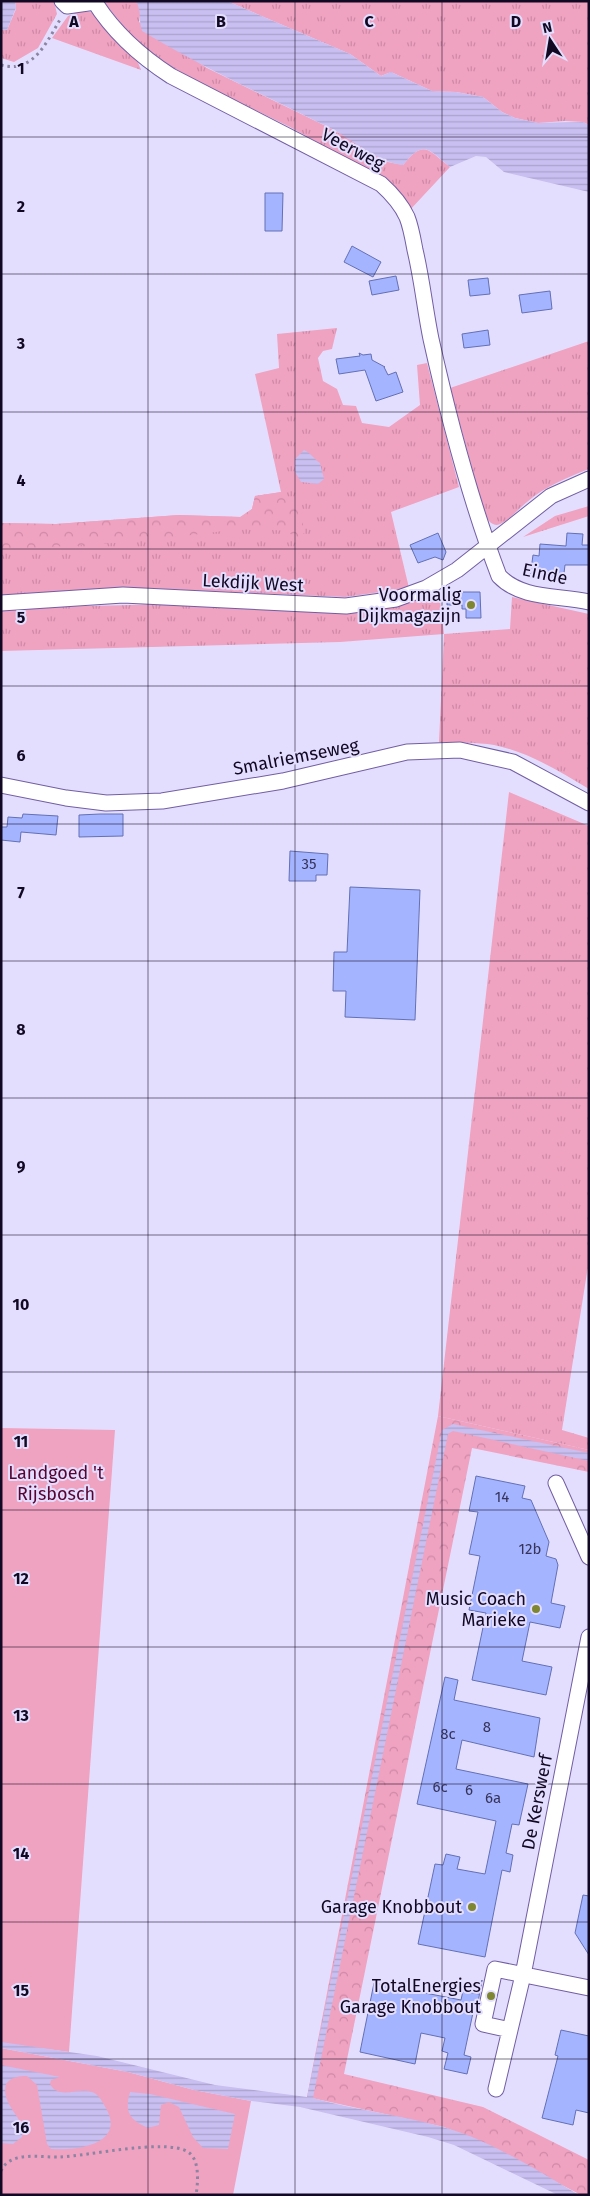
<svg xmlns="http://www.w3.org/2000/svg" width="590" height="2196" viewBox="0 0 590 2196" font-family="'Fira Sans',sans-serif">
<defs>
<pattern id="grass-tufts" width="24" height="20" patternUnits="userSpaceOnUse" patternTransform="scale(1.25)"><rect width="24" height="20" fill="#f0a2c1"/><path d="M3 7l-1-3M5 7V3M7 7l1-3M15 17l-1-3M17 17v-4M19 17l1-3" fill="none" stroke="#cd8aa6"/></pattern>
<pattern id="forest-crowns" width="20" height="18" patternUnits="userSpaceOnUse" patternTransform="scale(1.25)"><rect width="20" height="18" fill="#f0a2c1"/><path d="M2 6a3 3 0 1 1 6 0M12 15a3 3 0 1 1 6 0" fill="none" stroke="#cd8aa6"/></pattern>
<pattern id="water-rules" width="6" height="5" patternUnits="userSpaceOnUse" patternTransform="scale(1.25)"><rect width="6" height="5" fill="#c9bff0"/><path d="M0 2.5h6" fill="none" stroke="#aca3ce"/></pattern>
</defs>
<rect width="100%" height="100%" fill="#e4defe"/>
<!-- grass -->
<path fill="url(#grass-tufts)" d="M15 1H54L57 14 38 48 14 62 1 58V30H7L16 9Z
M103 1H136L141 9 139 22 207 68 334 130 388 162 403 165C424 139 427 149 450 167L409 211 347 159 290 127 199 83 141 48Z
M227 1H589V125L583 122 565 121 538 123 515 118 502 112 483 97 456 92 432 91 391 72 381 76 350 54Z
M81 10 94 13 137 60 141 70 52 38 68 16Z
M337 328 332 349 323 351 318 358 323 381 337 389 343 405 356 406 362 423 389 427 420 405 417 365 427 363 459 487 391 512 409 588 345 597 144 588 1 596V523L56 524 179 515 241 517 252 509 255 496 281 492 255 374 279 368 277 334Z
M589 341V469C566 478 546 486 527 502 519 508 510 520 500 524 492 528 486 518 484 512L450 388Z
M589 506V516L523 537 555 516Z
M436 588 440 601 444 634 510 629 512 597 589 614V789C559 771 528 752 494 745 476 742 457 743 439 742L444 634 340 642 1 651V608L174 604 373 610 421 599V594Z
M509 792 589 826V1260L562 1430 589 1438V1450L438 1416Z"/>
<!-- forest -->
<path fill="url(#forest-crowns)" d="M282 492 299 510 305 532 298 539C291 533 283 530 274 530 239 527 196 535 160 539 107 544 55 547 1 549V523L56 524 179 515 240 517 252 509 255 496Z
M438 1416 589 1450V1472L472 1448 344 2074 483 2107 589 2160V2195H581L474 2139 444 2127 307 2097Z"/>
<!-- park -->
<path fill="#f0a2c1" d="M1 1428 115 1430 69 2052 1 2043Z
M1 2048 128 2072 194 2090 251 2101 233 2195H1Z"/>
<!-- water -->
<path fill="url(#water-rules)" d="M1 1H15L16 8 7 30H1Z
M136 1H227L350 54 381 76 391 72 432 91 456 92 483 97 502 112 515 118 538 123 583 122 589 125V192L504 172 486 157 476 156 450 167C428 149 424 139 403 165 381 164 352 140 332 129 268 97 203 68 142 31 138 19 142 12 136 1Z
M304 450C311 453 314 459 320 463L324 479 318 484 301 482 295 472V459Z
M453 1424 589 1453V1461L453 1431 448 1434 313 2098C356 2110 400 2115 443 2127 488 2139 538 2171 579 2195H558L454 2145 428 2137 300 2107 251 2101 194 2090 128 2072 1 2048V2042L97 2056 215 2085 307 2097 442 1430Z
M1 2065 60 2077 51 2080 50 2084C60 2102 82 2084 96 2094 101 2098 104 2105 107 2110 125 2145 74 2151 51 2149L47 2144 37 2085 27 2076C19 2076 11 2077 6 2084 0 2106 27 2118 22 2137L13 2144 1 2143Z
M130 2092 150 2094 235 2114 228 2149 203 2148 193 2137 179 2107 169 2102 161 2105 159 2125 148 2128C130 2120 124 2113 130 2092Z"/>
<!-- building -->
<path fill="#a4b4fe" stroke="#6370b5" d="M265 193H283L282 231H265Z
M352 246 381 262 373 277 344 262Z
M396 276 399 290 372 295 369 281Z
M488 278 490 294 470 296 468 280Z
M550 291 552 309 522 313 519 295Z
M488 330 490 345 464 348 462 334Z
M359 353 363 355 371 354 372 360 385 367H384L388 375 396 372 403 392 376 401 365 370 339 374 336 359 360 356Z
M438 533 446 552 443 560 435 557 418 563 410 545Z
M567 533 583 534 582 545H589V565H565L563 581 530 577 533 555 539 556 540 544 566 546Z
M447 592H480L481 618H466V609H462V605H447Z
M23 814 58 816 56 835 21 832 20 842 1 840V827H7L8 817 22 818Z
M100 814H123V836L79 837V815Z
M290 851 328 854 327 875H316V881H289Z
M350 887 420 890 415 1020 345 1017 346 991H333L334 952H347Z
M476 1476 525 1486 522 1498 531 1500 549 1542 546 1556 556 1559 558 1565 551 1603 565 1606 560 1628 530 1622 522 1661 552 1667 546 1695 472 1680 486 1613 469 1610 480 1556 469 1554 478 1512 469 1511Z
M445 1677 458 1680 454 1700 540 1718 534 1757 462 1740 456 1769 528 1784 519 1825 512 1824 506 1853 513 1855 510 1872 502 1870 485 1957 418 1944 435 1864 443 1865 446 1854 460 1857 457 1869 485 1874 496 1821 417 1804Z
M583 1895 589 1896V1955L575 1933Z
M482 1980 477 2008H474L464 2055 471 2057 467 2074 444 2069 448 2053 442 2051 445 2038 421 2033 415 2064 360 2052 374 1983 461 2000 463 1991 479 1994Z
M561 2030 589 2036V2113L576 2110 573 2125 542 2118 558 2056 555 2055Z"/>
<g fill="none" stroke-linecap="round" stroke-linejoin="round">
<defs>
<path id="minor" d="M62 1 67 6 95 2
M94 1C114 33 140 56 171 76L381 184C391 193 401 204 407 217 411 227 413 239 415 250 422 279 425 310 431 339 449 420 470 500 499 576 522 600 559 595 589 602
M1 603 123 595 346 606 396 599 426 588 457 570 551 496 589 479
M1 785 66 798 106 803 162 801 283 781 407 752 460 750 513 762 589 803
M556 1483 589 1557
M510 2030 483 2024 495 1969 589 1988
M496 2089 523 1975 589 1637"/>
</defs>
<!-- minor casing -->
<use href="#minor" stroke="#705ea3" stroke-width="17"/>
<!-- path -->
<path stroke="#8b84a2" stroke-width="3" stroke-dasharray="2.5 4" stroke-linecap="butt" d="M1 65C34 74 47 41 61 18
M1 2171C10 2150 42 2158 60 2157 88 2156 167 2138 188 2152 200 2159 198 2183 196 2195"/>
<!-- minor -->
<use href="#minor" stroke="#fff" stroke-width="15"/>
</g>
<!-- grid -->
<path fill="none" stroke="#110823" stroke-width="1" stroke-opacity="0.55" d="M148 1V2195M295 1V2195M442 1V2195M1 137H589M1 274H589M1 412H589M1 549H589M1 686H589M1 824H589M1 961H589M1 1098H589M1 1235H589M1 1372H589M1 1510H589M1 1647H589M1 1784H589M1 1922H589M1 2059H589"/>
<!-- markers -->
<g fill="#7e8632" stroke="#e4defe" stroke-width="2">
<circle cx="471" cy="605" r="5"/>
<circle cx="536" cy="1609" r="5"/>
<circle cx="472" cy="1907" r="5"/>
<circle cx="491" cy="1996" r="5"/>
</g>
<g text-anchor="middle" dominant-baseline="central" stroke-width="4" stroke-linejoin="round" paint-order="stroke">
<!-- number labels -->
<g font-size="15" fill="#36335a">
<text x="309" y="864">35</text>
<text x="502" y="1497">14</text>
<text x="530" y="1549">12b</text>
<text x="487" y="1727">8</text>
<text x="448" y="1734">8c</text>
<text x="440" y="1787">6c</text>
<text x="469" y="1790">6</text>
<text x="493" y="1798">6a</text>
</g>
<!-- street labels -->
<g font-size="18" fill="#110823" stroke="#e4defe">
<text transform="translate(353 149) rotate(28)">Veerweg</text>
<text transform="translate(545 574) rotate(12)">Einde</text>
<text transform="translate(253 583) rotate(3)">Lekdijk West</text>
<text transform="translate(296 757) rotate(-11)">Smalriemseweg</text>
<text transform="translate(537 1802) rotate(-79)">De Kerswerf</text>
</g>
<!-- poi labels -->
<g font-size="18" fill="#110823" stroke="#e4defe" text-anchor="end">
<text x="461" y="595">Voormalig<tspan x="461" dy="21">Dijkmagazijn</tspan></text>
<text x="526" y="1599">Music Coach<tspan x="526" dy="21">Marieke</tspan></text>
<text x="462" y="1907">Garage Knobbout</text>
<text x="481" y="1986">TotalEnergies<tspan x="481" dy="21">Garage Knobbout</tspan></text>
</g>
<!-- park labels -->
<g font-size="18" fill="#580433" stroke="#e4defe">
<text x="56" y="1473">Landgoed 't<tspan x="56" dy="21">Rijsbosch</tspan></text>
</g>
</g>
<g font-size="16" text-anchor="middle" font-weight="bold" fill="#110823" stroke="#e4defe" stroke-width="4" stroke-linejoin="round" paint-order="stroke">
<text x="74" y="27">A</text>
<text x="221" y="27">B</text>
<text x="369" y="27">C</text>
<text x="516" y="27">D</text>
<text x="21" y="74">1</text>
<text x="21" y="212">2</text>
<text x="21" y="349">3</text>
<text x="21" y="486">4</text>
<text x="21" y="623">5</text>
<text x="21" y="761">6</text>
<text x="21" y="898">7</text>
<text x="21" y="1035">8</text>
<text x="21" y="1172">9</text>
<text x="21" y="1310">10</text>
<text x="21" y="1447">11</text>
<text x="21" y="1584">12</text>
<text x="21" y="1721">13</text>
<text x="21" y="1859">14</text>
<text x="21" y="1996">15</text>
<text x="21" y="2133">16</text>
</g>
<!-- border -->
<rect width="590" height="2196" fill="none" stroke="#110823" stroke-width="5"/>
<!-- north arrow -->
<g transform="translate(550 40) rotate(348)" stroke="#e4defe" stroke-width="4" paint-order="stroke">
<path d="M0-4L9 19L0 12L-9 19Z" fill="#110823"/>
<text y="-8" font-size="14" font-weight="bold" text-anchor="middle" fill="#110823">N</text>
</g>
</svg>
